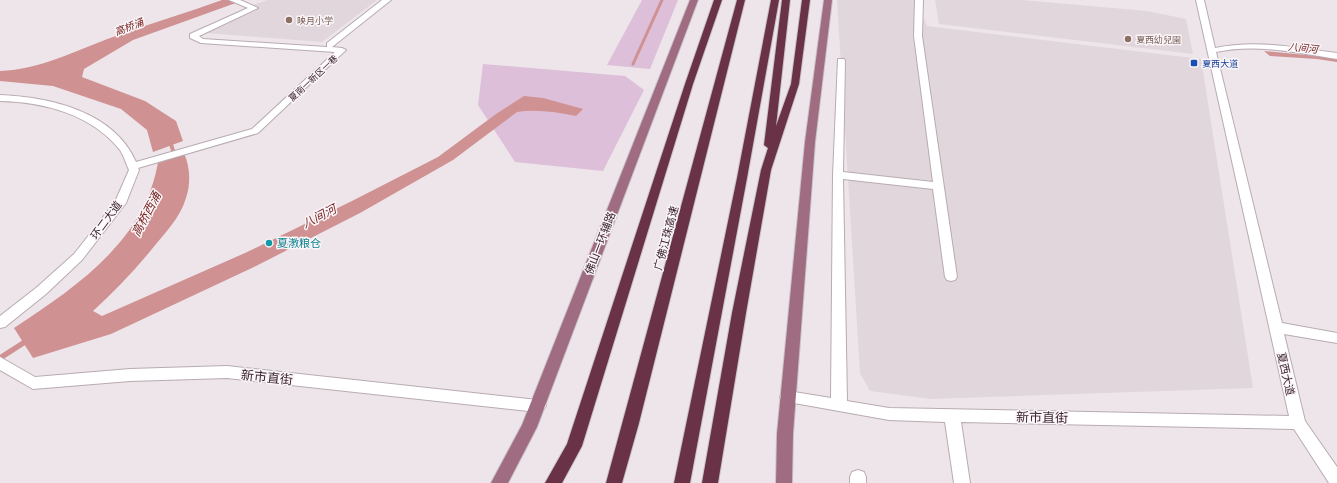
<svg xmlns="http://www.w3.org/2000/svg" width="1337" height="483" viewBox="0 0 1337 483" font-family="Mulish,'Noto Sans SC',sans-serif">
<rect width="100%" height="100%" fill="#ede5ea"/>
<!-- built -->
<path fill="#e1d6dc" d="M268 0H377L322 42 206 33 249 6Z
M837 0H916L927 26 1201 59 1253 388 931 399 870 391 860 373Z
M935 0H1022L1147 11 1186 19 1193 54 939 24Z"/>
<!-- green -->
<path fill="#ddbfd9" d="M642 0H678L650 69 607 65Z
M483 64 625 76 644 90 603 171 515 162 478 105Z"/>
<!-- water -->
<path fill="#cf9191" d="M222 0H244L133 40 84 69 82 77 145 101 176 121 183 141 153 152 147 130 121 109 53 86 0 81V71C40 70 76 50 113 37 149 24 186 13 222 0Z
M1264 51 1337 58V62L1317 59 1270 56Z
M524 96 543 98 583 109 576 116C557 112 536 109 517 112L453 160 360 213 254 267 111 334 33 358 14 328C76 287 145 241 158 162L184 153C190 167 191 183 186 198 180 218 165 233 152 249 134 271 114 292 93 311L102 316 245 253 352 201 438 157 496 114Z"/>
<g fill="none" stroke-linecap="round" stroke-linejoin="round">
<!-- stream-far2 -->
<path stroke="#cf9191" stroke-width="3" d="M633 64 662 0"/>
<!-- stream-far1 -->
<path stroke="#cf9191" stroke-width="4" d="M170 141 175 157"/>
<!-- stream -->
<path stroke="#cf9191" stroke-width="5.5" d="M0 358 28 340"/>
<defs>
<path id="minor" d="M229 0H240L258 8 199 36 203 39 327 47V43L382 0H391L332 47 342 48 346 50 258 133 138 168 139 170 126 203 82 260 46 294 5 327 0 328V316L36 288 74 254 115 202 129 170C126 164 124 156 120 150 91 114 44 102 0 101V95C49 97 114 111 136 162L252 129 335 52 201 43 190 38V34L248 8Z
M915 0H923L922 36 957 277 955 280 951 281 947 280 945 277 933 189 843 179 847 401 889 408 1289 416 1196 0H1204L1215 48C1256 39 1296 48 1337 53V59C1297 53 1256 43 1216 52L1282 323 1337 333V343L1284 334 1305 421 1337 467V483H1329L1294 429 961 422 970 483H954L945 422 889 420 783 401 780 397 783 393 788 391 831 398 833 175 838 59H844L845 61 843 172 933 182 914 36Z
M0 357 35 377 130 369 227 366 538 400 543 402 546 406 543 410 538 412 227 378 130 381 33 389 0 370Z
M858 470 864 472 866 477V483H850V477L852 472Z"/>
<path id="major" d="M690 0H698L537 427 508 483H491L522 425Z
M824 0H832L815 142 793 434 792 483H776L777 434 805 142Z"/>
<path id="highway" d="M714 0H722L693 84 582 446 562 483H545L567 444 685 84Z
M737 0H745L639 423 622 483H606Z
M771 0H779L747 178 690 483H674L737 178Z
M782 0H790L776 126 791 84 802 0H810L799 84 771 170 746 313 718 483H702L732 313 761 170 768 148 764 145Z"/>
</defs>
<!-- minor casing -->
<use href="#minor" stroke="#b8abb2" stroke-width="2"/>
<!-- major casing -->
<use href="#major" stroke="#c9c2c5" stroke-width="2"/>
<!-- highway casing -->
<use href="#highway" stroke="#c9c2c5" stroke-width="2"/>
<!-- minor -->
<use href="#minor" fill="#fff" fill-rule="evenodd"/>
<!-- major -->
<use href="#major" fill="#a06c81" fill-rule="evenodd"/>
<!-- highway -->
<use href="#highway" fill="#693246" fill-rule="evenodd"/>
</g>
<!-- markers -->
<g fill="#8d6e63" stroke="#faf5f8" stroke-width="1.5">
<circle cx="289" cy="20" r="4"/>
<circle cx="1128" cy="39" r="4"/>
</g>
<rect fill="#1a4fb4" stroke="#faf5f8" stroke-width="1.5" x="1190" y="59" width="8" height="8" rx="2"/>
<circle fill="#0f9aa8" stroke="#faf5f8" stroke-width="1.5" cx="269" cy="243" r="4"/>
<g text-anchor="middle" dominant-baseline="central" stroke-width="3" stroke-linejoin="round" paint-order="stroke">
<!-- far-education labels -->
<g font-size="9" fill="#785e54" stroke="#faf5f8" text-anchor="start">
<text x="297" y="20">映月小学</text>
<text x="1136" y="39">夏西幼兒園</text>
</g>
<!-- far-transit labels -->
<g font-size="9" fill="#164399" stroke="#faf5f8" text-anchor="start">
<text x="1202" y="63">夏西大道</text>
</g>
<!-- far-street labels -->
<g font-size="9" fill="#3e252f" stroke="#faf5f8">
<text transform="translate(313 78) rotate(-43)">夏南一新区一巷</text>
</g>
<!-- far-water labels -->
<g font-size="10" font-style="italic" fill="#772422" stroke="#faf5f8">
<text transform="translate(129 27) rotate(-21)">高桥涌</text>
<text transform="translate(1303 48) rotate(6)">八间河</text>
</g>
<!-- street labels -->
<g font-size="11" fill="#3e252f" stroke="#faf5f8">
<text transform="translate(106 220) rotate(-54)">环二大道</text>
<text transform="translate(666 238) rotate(-75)">广佛江珠高速</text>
<text transform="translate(600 243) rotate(-69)">佛山一环辅路</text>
<text transform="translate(1286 374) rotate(77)">夏西大道</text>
</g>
<!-- culture labels -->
<g font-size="11" fill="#0d838f" stroke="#faf5f8" text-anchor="start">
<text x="277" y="243">夏漖粮仓</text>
</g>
<!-- water labels -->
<g font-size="12" font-style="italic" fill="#772422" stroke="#faf5f8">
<text transform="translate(146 214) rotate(-62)">高桥西涌</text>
<text transform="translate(319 216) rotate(-27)">八间河</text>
</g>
<!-- near-street labels -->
<g font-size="13" fill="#3e252f" stroke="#faf5f8">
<text transform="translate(267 377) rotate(6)">新市直街</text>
<text transform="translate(1042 417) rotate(1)">新市直街</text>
</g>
</g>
</svg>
